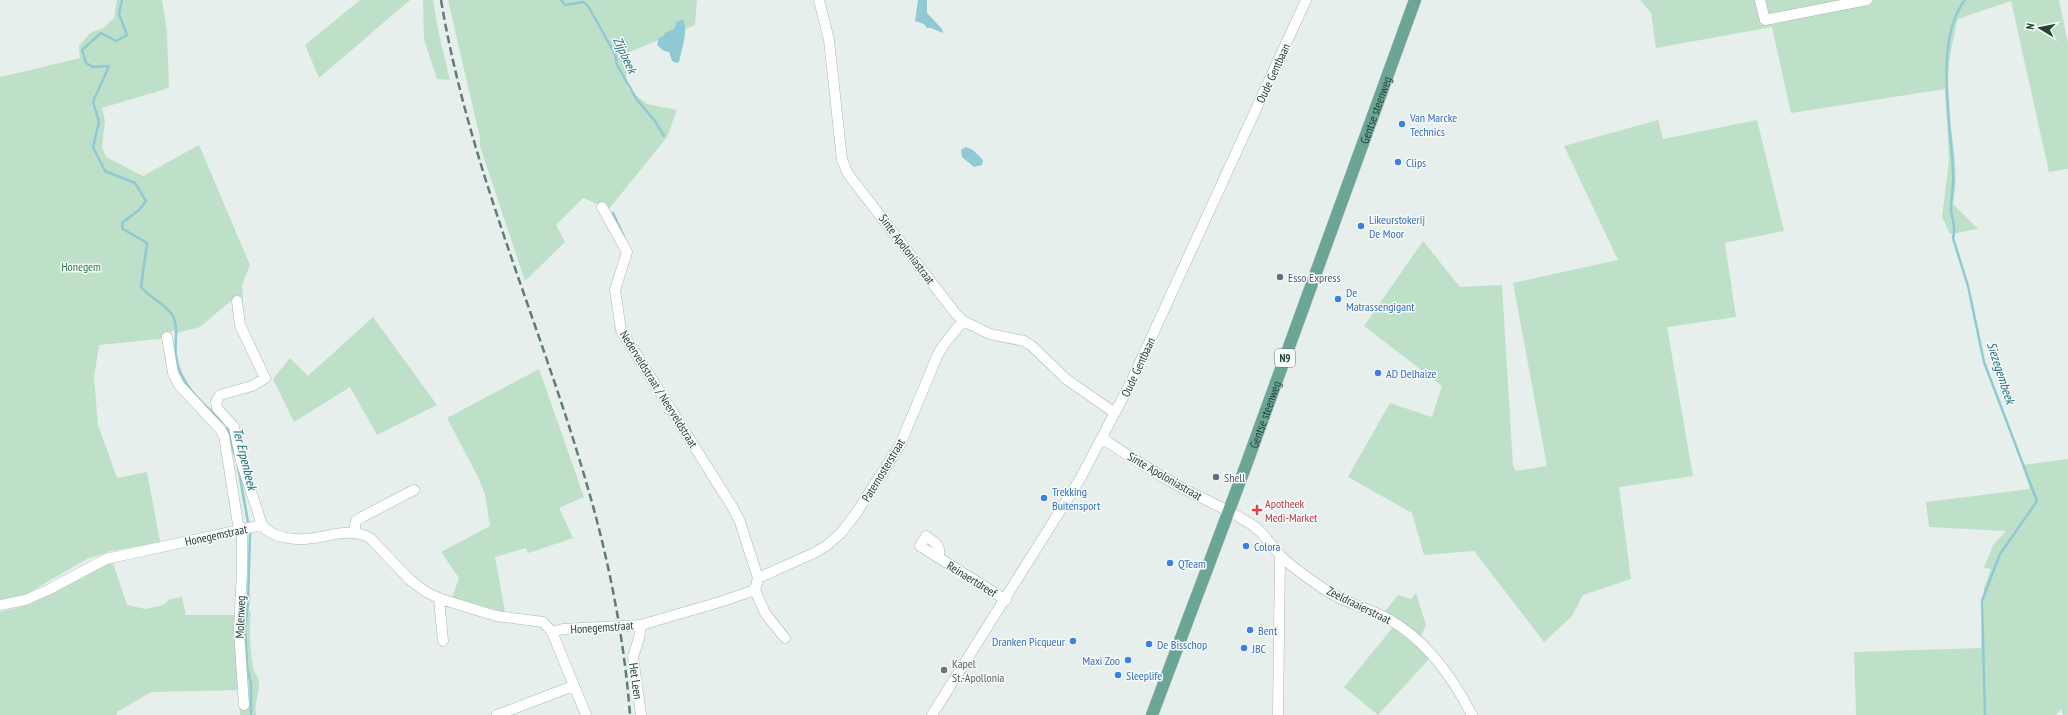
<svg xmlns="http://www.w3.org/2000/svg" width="2068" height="715" viewBox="0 0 2068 715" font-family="'PT Sans Narrow',sans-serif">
<rect width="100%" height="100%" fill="#e6efeb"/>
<!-- green -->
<path fill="#bfe0c8" d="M117 0H162L167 32 169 88 102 108 105 121 102 147 106 157 143 176 199 145 250 265 242 285 243 302 233 299 200 327 177 333V329L164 335 160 339 99 345 94 377 98 425 117 478 147 472 160 542 111 551 87 559 21 597 0 601V76L1 77 80 58 79 46 90 33 103 28 114 18Z
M360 0H410L319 78 305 45Z
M423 0H433L438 30 450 80 437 79 424 39Z
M448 0H697L695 25 625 54 627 88 647 104 677 110 667 137 609 209 583 198 556 225 565 242 525 281 480 146V138Z
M1640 0H1965L1960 9 1967 0H2059L2068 43V169L2049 172 2011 1 1958 19C1951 46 1946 75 1948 104 1951 139 1960 168 1953 204L1978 229 1950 234 1942 217 1949 160 1945 89 1791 113 1772 27 1656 48 1651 13Z
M1658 120 1663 139 1757 120 1784 231 1725 243 1736 317 1667 327 1693 476 1619 487 1631 579 1583 595 1572 616 1544 642 1474 551 1424 555 1412 513 1348 477 1390 403 1432 417 1442 386 1364 326 1423 241 1460 287 1502 285 1513 466 1516 471 1546 466V461L1513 283 1618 260 1564 146Z
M373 317 437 405 377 435 350 387 294 422 273 379 290 358 308 376Z
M539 369 584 497 559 508 573 538 528 553 526 548 495 557 505 612 452 598 459 578 441 552 490 526 485 494 478 477 447 418Z
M2068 459V715H2063L2061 709 2056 715H1856L1854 652 1981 648 1984 588 1991 569 1984 568 1993 545 2006 531 1929 527 1926 502 2030 489 2022 465Z
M113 563 127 605 145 609 163 605 170 599 182 597 186 615H237L251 611C249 630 250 649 253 667 254 674 260 677 259 684 259 695 254 704 256 715H240L239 690 151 692 117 712V715H0V612L29 605 99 566Z
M1416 593 1426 625 1420 638 1383 614 1398 595 1411 599Z
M1394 626 1430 658 1378 715 1344 687Z"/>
<!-- water -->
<path fill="#8ec9d4" d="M918 0H927V13L942 29 943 33 931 28H927L924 24 915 21Z
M683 19C689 30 681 51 679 62L677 63 672 61 669 52 664 51 657 45 659 38 664 36 665 33 675 28 676 22Z
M966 147 973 150 983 160 982 165 974 167 962 157 961 150Z"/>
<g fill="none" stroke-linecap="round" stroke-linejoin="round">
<!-- stream -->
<path stroke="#8ec9d4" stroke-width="2.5" d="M122 0 119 14 127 35 116 41 101 33 82 50 86 63 93 67 109 66 93 102 99 122 93 147 105 171 135 183 146 201 139 210 122 223 123 229 147 243 141 287C150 298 166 304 173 316 179 328 174 344 176 356 179 384 203 404 223 422
M561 0 565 5 583 2 588 6 615 54 617 65 637 100 655 121 664 136
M1965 0C1933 41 1952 125 1953 174 1954 186 1951 197 1951 208 1951 219 1957 227 1953 238L1968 286 1984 362 2037 501 2000 554 1982 601 1985 715
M613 213 624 237
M227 426 234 453
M238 466 248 522
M250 533 248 605 245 626 247 666 251 684V715"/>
<defs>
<path id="minor" d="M819 0 829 40 842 160 848 174 956 314 963 321 990 334 1024 341 1032 346 1066 379 1115 413
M1760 0 1765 20 1867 0
M602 207 627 252 615 290 621 330 733 508 740 522 758 578
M237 301 240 325 265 378 252 386 220 395 216 402 217 408 234 427 241 461 262 525C267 532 274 535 283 537 316 546 343 523 370 538L410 580 426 592 441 599 496 616 543 622 552 632 563 629 641 625 723 601 755 590 758 578
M167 337 173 373 179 385 220 429 224 436 238 524 242 529V571L239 630 244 705
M1103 439C1126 454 1150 470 1175 484 1201 499 1230 509 1255 527 1264 534 1271 545 1279 554 1292 568 1311 580 1327 591 1346 604 1370 608 1390 620 1427 641 1453 678 1472 715
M354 532 356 521 362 517 414 490
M939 558C941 545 936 543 926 536L920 546 1006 600
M758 578 814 553 826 546 841 533 857 512 900 445 938 354 945 343 963 321
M755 590 765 613 785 638
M439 599 443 641
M0 605 25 600 48 590 106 559 262 525
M552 632 586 715
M497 715 573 686
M641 715 633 657 639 638 641 625
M932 715 1080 479 1130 384 1306 0
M1278 715 1280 555"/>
<g id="major">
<path id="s1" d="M1152 715 1245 468 1415 0"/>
</g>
</defs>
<!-- minor casing -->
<use href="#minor" stroke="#a8b8b2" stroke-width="11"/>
<!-- major casing -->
<use href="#major" stroke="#c2cac8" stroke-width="13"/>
<!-- minor -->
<use href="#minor" stroke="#fff" stroke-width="10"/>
<!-- major -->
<use href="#major" stroke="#6aa596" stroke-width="12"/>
<!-- rail -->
<path stroke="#5f7d75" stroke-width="2.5" stroke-dasharray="8 4" stroke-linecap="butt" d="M441 0C469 168 540 322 587 485 609 560 624 637 630 715"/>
</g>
<!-- markers -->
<g fill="#3f7fe0" stroke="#f7fbf9" stroke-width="1.5">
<circle cx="1402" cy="124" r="4"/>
<circle cx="1398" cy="162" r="4"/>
<circle cx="1361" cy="226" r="4"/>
<circle cx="1338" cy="299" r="4"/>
<circle cx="1378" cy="373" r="4"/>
<circle cx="1044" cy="498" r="4"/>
<circle cx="1246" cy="546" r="4"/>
<circle cx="1170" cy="563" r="4"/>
<circle cx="1250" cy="630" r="4"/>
<circle cx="1073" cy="641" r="4"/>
<circle cx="1149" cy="644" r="4"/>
<circle cx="1244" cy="648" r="4"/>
<circle cx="1128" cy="660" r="4"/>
<circle cx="1118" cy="675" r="4"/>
</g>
<g fill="#5c6f8a" stroke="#f7fbf9" stroke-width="1.5">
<circle cx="1280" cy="277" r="4"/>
<circle cx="1216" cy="477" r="4"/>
</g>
<path fill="#e0444e" stroke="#f7fbf9" stroke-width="1.5" d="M1255 504h4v4h4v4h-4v4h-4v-4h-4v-4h4z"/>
<circle fill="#6b7280" stroke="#f7fbf9" stroke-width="1.5" cx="944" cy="670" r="4"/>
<g text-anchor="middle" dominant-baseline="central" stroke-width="3" stroke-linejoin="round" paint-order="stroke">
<!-- shield labels -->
<rect fill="#f7fbf9" stroke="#637a73" stroke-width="1" x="1275" y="349" width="20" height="18" rx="3"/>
<g font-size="11" font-weight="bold" fill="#24423a">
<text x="1285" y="358">N9</text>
</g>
<!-- street labels -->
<g font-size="12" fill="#24423a" stroke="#f7fbf9">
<text transform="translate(1273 73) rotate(-65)">Oude Gentbaan</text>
<text stroke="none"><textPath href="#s1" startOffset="645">Gentse steenweg</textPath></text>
<text transform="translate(907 249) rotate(53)">Sinte Apoloniastraat</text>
<text transform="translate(1138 367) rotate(-65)">Oude Gentbaan</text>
<text transform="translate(659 389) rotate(58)">Nederveldstraat / Neerveldstraat</text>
<text stroke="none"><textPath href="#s1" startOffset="321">Gentse steenweg</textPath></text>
<text transform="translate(883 470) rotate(-59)">Paternosterstraat</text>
<text transform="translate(1165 476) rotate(30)">Sinte Apoloniastraat</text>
<text transform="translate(216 535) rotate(-12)">Honegemstraat</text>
<text transform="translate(972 579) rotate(32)">Reinaertdreef</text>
<text transform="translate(1359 605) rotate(26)">Zeeldraaierstraat</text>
<text transform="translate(240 617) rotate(-88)">Molenweg</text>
<text transform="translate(602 627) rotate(-4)">Honegemstraat</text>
<text transform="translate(636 681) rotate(82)">Het Leen</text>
</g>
<!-- shop labels -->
<g font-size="12" fill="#366cbe" stroke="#f7fbf9" text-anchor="start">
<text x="1410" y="117">Van Marcke<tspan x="1410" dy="14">Technics</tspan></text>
<text x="1406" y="162">Clips</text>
<text x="1369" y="219">Likeurstokerij<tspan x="1369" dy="14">De Moor</tspan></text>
<text x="1346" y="292">De<tspan x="1346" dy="14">Matrassengigant</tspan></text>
<text x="1386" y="373">AD Delhaize</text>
<text x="1052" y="491">Trekking<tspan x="1052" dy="14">Buitensport</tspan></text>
<text x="1254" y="546">Colora</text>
<text x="1178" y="563">QTeam</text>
<text x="1258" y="630">Bent</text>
<text x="1065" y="641" text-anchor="end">Dranken Picqueur</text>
<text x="1157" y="644">De Bisschop</text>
<text x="1252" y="648">JBC</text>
<text x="1120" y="660" text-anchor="end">Maxi Zoo</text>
<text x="1126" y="675">Sleeplife</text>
</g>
<!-- park labels -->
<g font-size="12" fill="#2d7a4b" stroke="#f7fbf9">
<text x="81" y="266">Honegem</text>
</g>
<!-- service labels -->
<g font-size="12" fill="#4e5e75" stroke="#f7fbf9" text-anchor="start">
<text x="1288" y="277">Esso Express</text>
<text x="1224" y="477">Shell</text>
</g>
<!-- health labels -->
<g font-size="12" fill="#be3a42" stroke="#f7fbf9" text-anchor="start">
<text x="1265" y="503">Apotheek<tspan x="1265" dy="14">Medi-Market</tspan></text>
</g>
<!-- worship labels -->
<g font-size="12" fill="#5b616d" stroke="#f7fbf9" text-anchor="start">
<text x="952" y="663">Kapel<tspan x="952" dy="14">St.-Apollonia</tspan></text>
</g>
<!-- water labels -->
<g font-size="13" font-style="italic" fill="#1c6f80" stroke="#f7fbf9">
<text transform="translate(625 55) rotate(65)">Zijpbeek</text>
<text transform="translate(2001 373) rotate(72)">Siezegembeek</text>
<text transform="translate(245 459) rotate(76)">Ter Erpenbeek</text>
</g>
</g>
<!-- north arrow -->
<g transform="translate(2040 28) rotate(280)" stroke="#f7fbf9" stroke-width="3" paint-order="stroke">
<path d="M0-3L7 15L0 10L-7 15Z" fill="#24423a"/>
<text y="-6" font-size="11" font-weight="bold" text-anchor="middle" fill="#24423a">N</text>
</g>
</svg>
